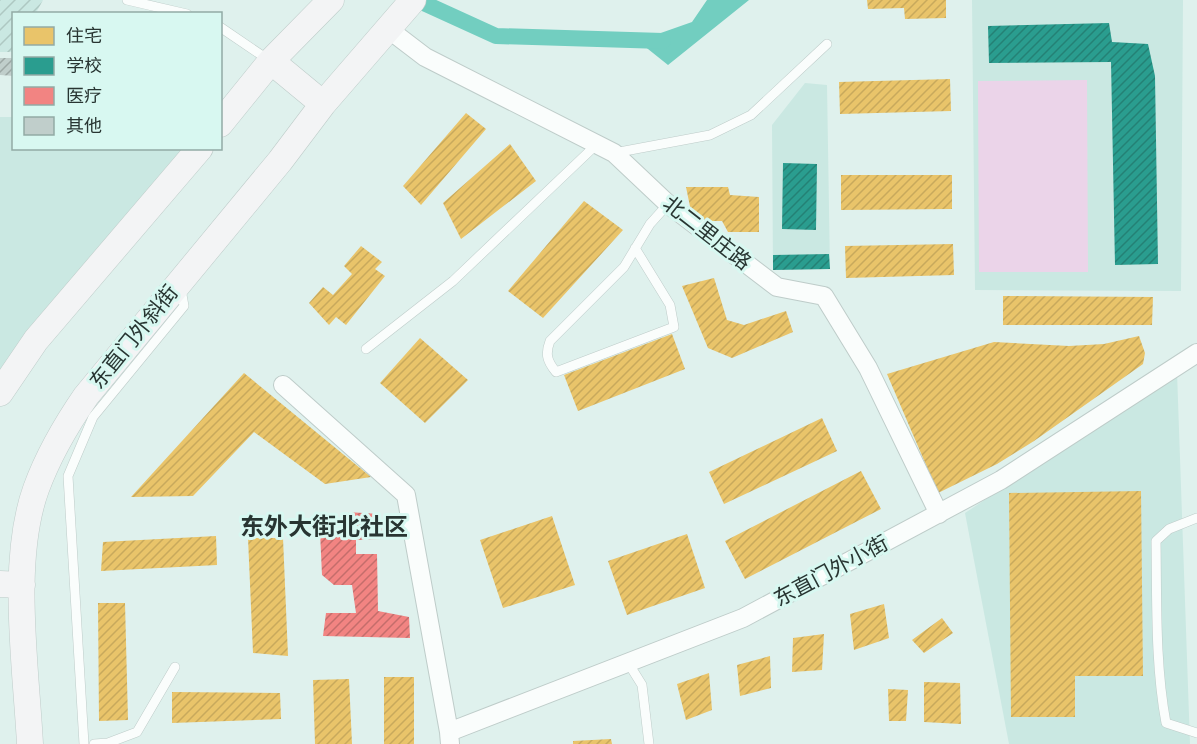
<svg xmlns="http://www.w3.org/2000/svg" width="1197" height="744" viewBox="0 0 1197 744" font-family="Bitter,'Noto Sans SC',serif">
<defs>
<pattern id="industrial-furrows" width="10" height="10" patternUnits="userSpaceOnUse" patternTransform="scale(1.5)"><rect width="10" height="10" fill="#cae8e2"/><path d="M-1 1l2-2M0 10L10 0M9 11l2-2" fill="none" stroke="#aec8c2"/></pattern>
<pattern id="homes-hatch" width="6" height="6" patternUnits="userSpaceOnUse" patternTransform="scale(1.5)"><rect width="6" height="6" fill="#e9c46a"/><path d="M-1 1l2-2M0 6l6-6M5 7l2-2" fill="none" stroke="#c8a95c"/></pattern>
<pattern id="schools-hatch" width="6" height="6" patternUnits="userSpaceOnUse" patternTransform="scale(1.5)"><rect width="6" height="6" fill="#2a9d8f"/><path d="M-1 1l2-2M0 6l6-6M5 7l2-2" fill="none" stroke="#248175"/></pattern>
<pattern id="health-hatch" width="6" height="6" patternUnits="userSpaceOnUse" patternTransform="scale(1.5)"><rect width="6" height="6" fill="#f28482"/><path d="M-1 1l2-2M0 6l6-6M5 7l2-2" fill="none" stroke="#c46d6b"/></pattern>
<pattern id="building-hatch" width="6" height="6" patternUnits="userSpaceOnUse" patternTransform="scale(1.5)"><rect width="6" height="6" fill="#c0cecb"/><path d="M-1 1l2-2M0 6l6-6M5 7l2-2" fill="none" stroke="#9ca8a5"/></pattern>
</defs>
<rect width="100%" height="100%" fill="#dff1ed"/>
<!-- built -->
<path fill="#cae8e2" d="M972 0H1183L1181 291 975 290Z
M805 83 827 85 830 269 773 270 772 125Z
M0 117H13L14 148 200 149 0 393Z
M1177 372 1190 744H1009L965 513Z"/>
<!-- industrial -->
<path fill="url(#industrial-furrows)" d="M0 0H43L36 13 14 14 13 52H0Z"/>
<!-- grass -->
<path fill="#ebd4e9" d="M1087 80 1088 272H979L978 81Z"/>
<!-- water -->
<path fill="#72cec0" d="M707 0H749L668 65 638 41 692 22Z"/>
<!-- homes -->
<path fill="url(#homes-hatch)" d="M867 0H946V18L905 19 904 8 868 9Z
M950 79 951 111 840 114 839 82Z
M466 113 486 129 421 205 403 186Z
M510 144 536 181 461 239 443 203Z
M841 175H952V209L841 210Z
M686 187H728L730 195 759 197V232H728L722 221H693Z
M584 201 623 230 543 318 508 291Z
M953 244 954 275 846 278 845 246Z
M361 246 382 262 375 269 385 276 346 325 336 317 329 325 309 303 323 287 333 295 352 274 344 266Z
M714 278 727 320 744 325 786 311 793 332 732 358 708 348 682 286Z
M1003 296 1153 297 1152 325H1003Z
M672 334 685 369 578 411 564 375Z
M1139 336 1145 353 1143 364 1034 441 997 464 938 493 887 374 994 342 1069 346 1104 344Z
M420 338 468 380 425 423 380 383Z
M244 373 371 477 325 484 254 432 193 496 131 497Z
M822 418 837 451 724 504 709 472Z
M861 471 881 509 745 579 725 541Z
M1141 491 1143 676H1075V717H1011L1009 493Z
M552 516 575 585 503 608 480 540Z
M687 534 705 588 627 615 608 561Z
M216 536 217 565 101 571 103 542Z
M248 538H283L288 656 253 653Z
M98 603H125L128 720 99 721Z
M884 604 889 638 854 650 850 614Z
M942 618 953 633 924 653 912 640Z
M824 634 822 670 792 672 793 638Z
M770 656 771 688 740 696 737 665Z
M709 673 712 710 686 720 677 684Z
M384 677H414V744H384Z
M349 679 352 744H315L313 680Z
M924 682 960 683 961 724 924 722Z
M888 689 908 690 906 721H889Z
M172 692 280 693 281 719 172 723Z
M611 739 612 744H573V741Z"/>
<!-- schools -->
<path fill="url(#schools-hatch)" d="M1109 23 1112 42 1148 44 1155 76 1158 264 1115 265 1111 62 989 63 988 26Z
M783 163 817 164 816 230 782 229Z
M829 254 830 269 773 270V255Z"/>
<!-- health -->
<path fill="url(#health-hatch)" d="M347 512 380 514 382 539 356 540V554H377L378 611 409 617 410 638 323 636 326 613H356L352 585H334L322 575 320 532 348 530Z"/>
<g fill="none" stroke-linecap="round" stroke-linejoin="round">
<!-- canal -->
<path stroke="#72cec0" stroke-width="16" d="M417 0 496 36 663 41"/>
</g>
<!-- building -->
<path fill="url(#building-hatch)" d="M0 58H14V76L0 75Z"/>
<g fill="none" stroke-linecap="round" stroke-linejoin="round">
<defs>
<path id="lane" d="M127 0 187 14
M220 27 270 61
M614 153 710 135 751 115 827 44
M635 248 670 305 674 327 556 372C547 361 545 354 550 341L624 267 650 224 668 204
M366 349 453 281 597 144
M1197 518 1169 529 1156 541C1157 601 1155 664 1166 723L1197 733
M627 661 642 685 649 744
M84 744 68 476 93 417 184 306 181 289
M94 744 108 743 137 732 175 667"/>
<path id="street" d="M387 28 425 57 614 153 668 204 777 287 824 296 868 368 939 514
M283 385 406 495 449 732
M450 744 449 732 743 618 1001 480 1197 353"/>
<path id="secondary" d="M271 61 323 104
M220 124 271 61 331 0
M0 393 36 340 200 148
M0 584 22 585
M30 744C26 667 10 561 36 489 48 456 66 425 86 396L280 161 323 104 413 0"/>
</defs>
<!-- lane casing -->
<use href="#lane" stroke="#beccc9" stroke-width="10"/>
<!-- street casing -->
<use href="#street" stroke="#beccc9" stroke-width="20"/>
<!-- secondary casing -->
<use href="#secondary" stroke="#beccc9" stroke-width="27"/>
<!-- lane -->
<use href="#lane" stroke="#fafdfc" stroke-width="9"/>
<!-- street -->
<use href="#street" stroke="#fafdfc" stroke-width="18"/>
<!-- secondary -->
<use href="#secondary" stroke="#f3f4f5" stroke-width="26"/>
</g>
<g text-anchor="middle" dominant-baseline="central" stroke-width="6" stroke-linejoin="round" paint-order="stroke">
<!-- street labels -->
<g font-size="21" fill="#283532" stroke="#d8f8f1">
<text transform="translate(707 233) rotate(38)">北二里庄路</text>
<text transform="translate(134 337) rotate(-51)">东直门外斜街</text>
<text transform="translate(831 571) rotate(-28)">东直门外小街</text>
</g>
<!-- quarter labels -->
<g font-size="24" font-weight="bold" fill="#283532" stroke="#d8f8f1">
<text x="324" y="527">东外大街北社区</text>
</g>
</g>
<!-- legend -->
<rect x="12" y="12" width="210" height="138" fill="#d8f8f1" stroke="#92aaa5" stroke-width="1.5"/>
<rect x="24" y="27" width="30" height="18" fill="#e9c46a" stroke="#92aaa5" stroke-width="1.5"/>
<text x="66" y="42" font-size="18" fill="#283532">住宅</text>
<rect x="24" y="57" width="30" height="18" fill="#2a9d8f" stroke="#92aaa5" stroke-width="1.5"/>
<text x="66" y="72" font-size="18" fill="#283532">学校</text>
<rect x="24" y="87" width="30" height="18" fill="#f28482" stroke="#92aaa5" stroke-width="1.5"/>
<text x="66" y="102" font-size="18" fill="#283532">医疗</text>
<rect x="24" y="117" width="30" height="18" fill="#c0cecb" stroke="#92aaa5" stroke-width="1.5"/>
<text x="66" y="132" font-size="18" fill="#283532">其他</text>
</svg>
